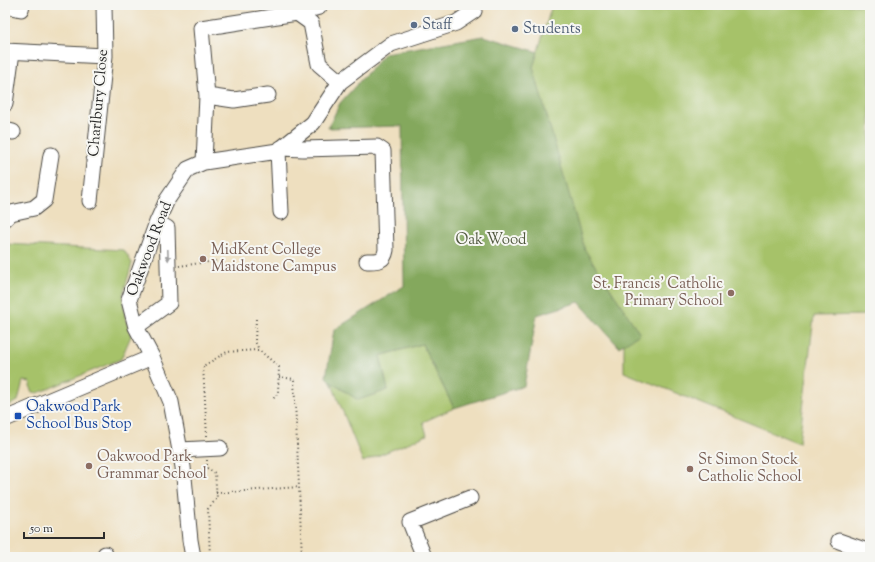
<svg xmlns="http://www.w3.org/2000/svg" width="875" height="562" viewBox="0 0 875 562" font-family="'Sorts Mill Goudy',serif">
<rect width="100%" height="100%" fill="#f6f6f2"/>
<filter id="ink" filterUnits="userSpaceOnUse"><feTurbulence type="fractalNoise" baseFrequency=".025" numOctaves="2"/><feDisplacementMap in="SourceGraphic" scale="8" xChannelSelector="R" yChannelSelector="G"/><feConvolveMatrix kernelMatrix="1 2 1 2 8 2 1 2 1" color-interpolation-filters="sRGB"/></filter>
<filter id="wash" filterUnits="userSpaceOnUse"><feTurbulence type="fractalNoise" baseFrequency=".012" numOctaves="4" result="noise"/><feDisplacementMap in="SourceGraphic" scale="16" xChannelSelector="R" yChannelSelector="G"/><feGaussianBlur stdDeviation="0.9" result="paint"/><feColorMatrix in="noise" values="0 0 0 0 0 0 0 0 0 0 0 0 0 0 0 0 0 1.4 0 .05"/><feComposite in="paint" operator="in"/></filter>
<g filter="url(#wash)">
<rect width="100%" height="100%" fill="#eedfbf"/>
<!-- green -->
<path fill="#a6c269" stroke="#68764a" d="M552 5H870V315L814 316 799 443 624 372V334L559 251 533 67Z
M5 244 124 250 132 263 123 295 125 316 131 336 121 359 38 393 33 392 30 386 31 382 23 381 18 401 5 407Z
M422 344 454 408 423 422 427 435 363 462 331 382 358 400 388 390 380 356Z"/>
<!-- forest -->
<path fill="#84a85d" stroke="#586a44" d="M484 36 538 52 533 67 585 250 640 334 619 347 579 302 537 315 524 386 454 408 422 344 380 356 388 390 358 400 331 382 326 377 334 330 404 286 402 126 328 128 340 103 385 53Z"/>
</g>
<g filter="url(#ink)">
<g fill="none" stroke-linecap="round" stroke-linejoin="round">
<defs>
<path id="minor" d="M5 6 21 9 22 5
M297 13 319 7
M5 51 105 56
M207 96 234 100 268 95
M5 104 12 52
M5 130 13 132
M281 148 303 149 377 147 383 151 386 250C384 262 377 261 367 261
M278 151 281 212
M204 162 207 96 201 28 297 13 311 23 319 64 340 82
M90 201 105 56 104 5
M5 219 11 213 34 208 44 200 51 155
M136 327 169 303 167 228 157 222
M5 419 152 357
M180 450 220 448
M839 541 870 552
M105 554 106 557
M193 557 190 540 183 467 171 402 152 357 136 327 129 300 157 222 167 200 188 169 204 162 278 151 313 123 340 82 391 44 456 23 474 11
M424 557 410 522 470 498"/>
</defs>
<!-- minor casing -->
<use href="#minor" stroke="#484641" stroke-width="17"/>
<!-- path -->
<path stroke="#484641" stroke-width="2" stroke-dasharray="1 3" stroke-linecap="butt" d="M179 266 216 261
M256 319 255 341 259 350
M279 377 294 379 299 487
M207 436 203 366 227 352 259 350 279 367 278 393 273 399
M207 460V468L215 473 217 498 208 509 210 557
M216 493 299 487 302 557"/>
<!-- minor -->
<use href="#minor" stroke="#fff" stroke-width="15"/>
</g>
<!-- one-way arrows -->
<defs><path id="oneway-solid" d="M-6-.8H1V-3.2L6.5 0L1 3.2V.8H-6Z"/></defs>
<use fill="#a0a0a0" href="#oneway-solid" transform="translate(168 255) rotate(88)"/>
</g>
<!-- markers -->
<g fill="#5c6f8a" stroke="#f6f6f2" stroke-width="1.5">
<circle cx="414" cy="25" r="4"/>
<circle cx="515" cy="29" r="4"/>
</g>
<g fill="#8d6e63" stroke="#f6f6f2" stroke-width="1.5">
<circle cx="203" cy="259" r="4"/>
<circle cx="731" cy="293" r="4"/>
<circle cx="89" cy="466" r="4"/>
<circle cx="690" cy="469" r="4"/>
</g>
<rect fill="#1a4fb4" stroke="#f6f6f2" stroke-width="1.5" x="14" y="412" width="8" height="8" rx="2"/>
<g text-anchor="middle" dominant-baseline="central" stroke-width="4" stroke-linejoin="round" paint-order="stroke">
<!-- service labels -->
<g font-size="15" fill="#4e5e75" stroke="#f6f6f2" text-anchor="start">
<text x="422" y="25">Staff</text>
<text x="523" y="29">Students</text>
</g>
<!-- street labels -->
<g font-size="15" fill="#2b2b2b" stroke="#f6f6f2">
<text transform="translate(99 103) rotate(-85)">Charlbury Close</text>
<text transform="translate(150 249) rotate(-69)">Oakwood Road</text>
</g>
<!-- park labels -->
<g font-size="15" fill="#50583e" stroke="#f6f6f2">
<text x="491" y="240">Oak Wood</text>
</g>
<!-- education labels -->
<g font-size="15" fill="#785e54" stroke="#f6f6f2" text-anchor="start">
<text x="211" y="250">MidKent College<tspan x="211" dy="17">Maidstone Campus</tspan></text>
<text x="723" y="284" text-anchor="end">St. Francis' Catholic<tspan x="723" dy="17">Primary School</tspan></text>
<text x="97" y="457">Oakwood Park<tspan x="97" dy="17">Grammar School</tspan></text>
<text x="698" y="460">St Simon Stock<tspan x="698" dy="17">Catholic School</tspan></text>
</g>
<!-- transit labels -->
<g font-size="15" fill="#164399" stroke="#f6f6f2" text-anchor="start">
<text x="26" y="407">Oakwood Park<tspan x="26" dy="17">School Bus Stop</tspan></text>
</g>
</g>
<!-- margin -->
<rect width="875" height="562" fill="none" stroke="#f6f6f2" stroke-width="20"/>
<!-- scale -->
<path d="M24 532v6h80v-6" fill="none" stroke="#2b2b2b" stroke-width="2"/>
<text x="30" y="532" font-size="12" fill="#2b2b2b" stroke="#f6f6f2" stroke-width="3" paint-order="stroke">50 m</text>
</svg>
